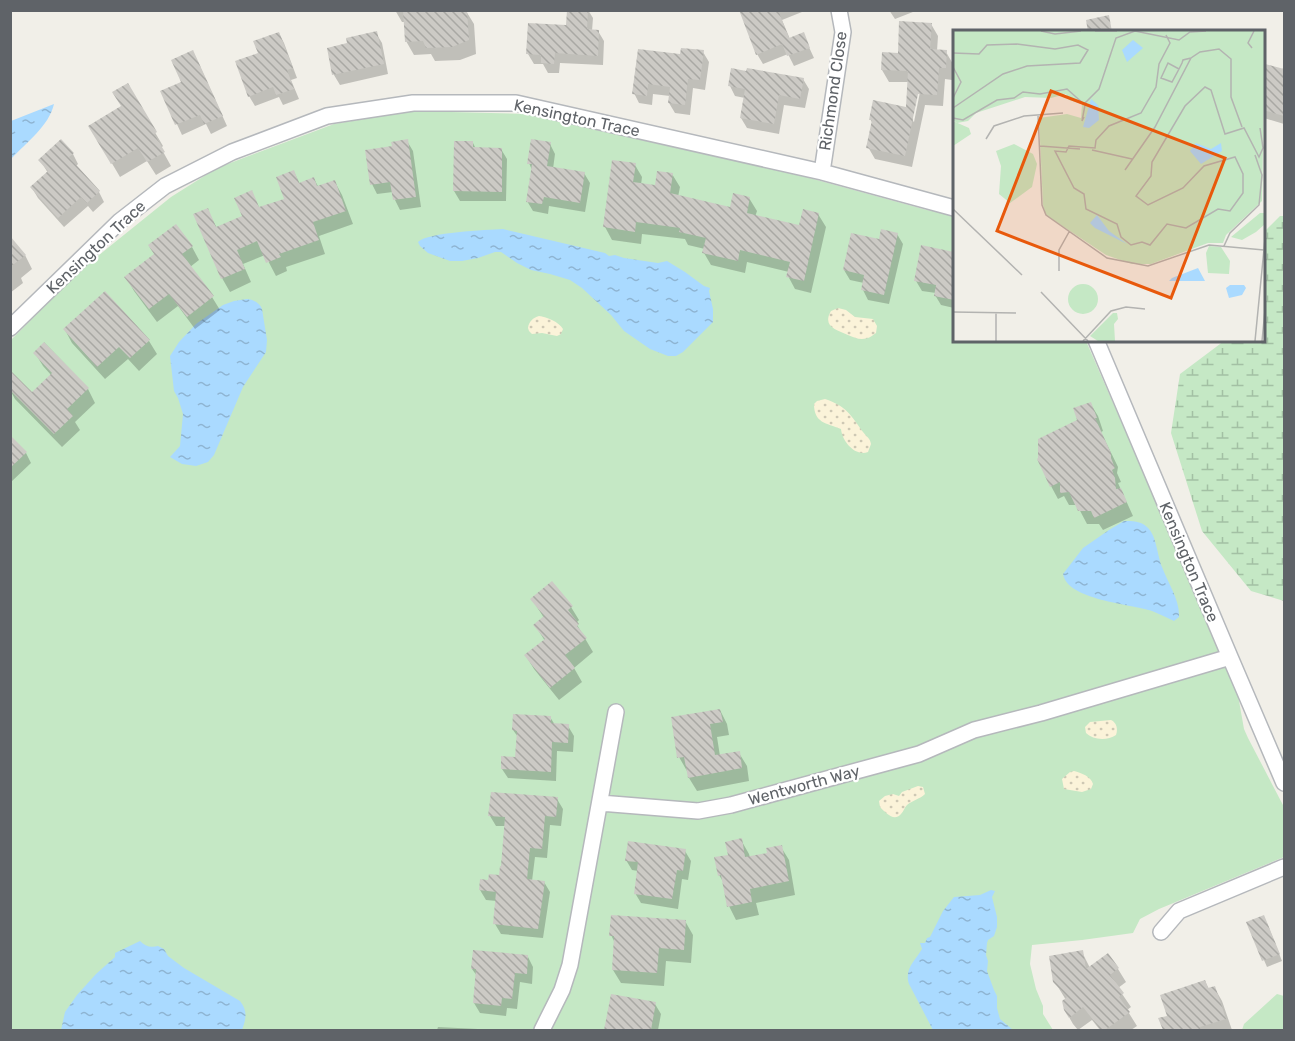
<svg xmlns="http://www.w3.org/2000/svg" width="1295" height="1041" viewBox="0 0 1295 1041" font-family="Rubik,sans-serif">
<defs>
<pattern id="wetland-marsh" width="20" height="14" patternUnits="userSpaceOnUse" patternTransform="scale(1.5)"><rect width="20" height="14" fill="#c5e8c5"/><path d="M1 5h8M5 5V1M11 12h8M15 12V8" fill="none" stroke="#a3c0a4"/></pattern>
<pattern id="sand-dots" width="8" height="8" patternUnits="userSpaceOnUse" patternTransform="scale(1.5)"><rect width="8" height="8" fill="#fbf3d9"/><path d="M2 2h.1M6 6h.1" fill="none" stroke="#cec8b4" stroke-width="1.8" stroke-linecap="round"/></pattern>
<pattern id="water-ripples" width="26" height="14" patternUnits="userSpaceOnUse" patternTransform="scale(1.5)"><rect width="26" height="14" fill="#aadaff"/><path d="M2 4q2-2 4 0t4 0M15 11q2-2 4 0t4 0" fill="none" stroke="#8eb4d2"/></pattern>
<pattern id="building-back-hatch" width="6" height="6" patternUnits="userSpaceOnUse" patternTransform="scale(1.5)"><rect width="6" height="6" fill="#cccac5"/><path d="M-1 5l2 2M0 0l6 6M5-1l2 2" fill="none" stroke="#a9a8a4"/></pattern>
</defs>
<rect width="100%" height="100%" fill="#f1efe8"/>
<!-- grass -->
<path fill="#c5e8c5" d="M412 111 525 114 806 177 927 210 954 215V340L1086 341 1236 684 1244 729 1248 738 1284 807V857L1159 909 1140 919 1133 933 1082 940 1032 945 1030 964 1036 989 1043 1006V1014L1053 1030H11V340L78 272 171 197 217 168 334 124Z
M1277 994 1284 996V1030H1242L1244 1024Z"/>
<!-- wetland -->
<path fill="url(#wetland-marsh)" d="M1280 216H1284V601L1251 591 1202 531 1171 433 1180 374 1224 341 1264 340V232Z"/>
<!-- sand -->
<path fill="url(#sand-dots)" d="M838 308 846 310 855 317 873 319 877 326 876 333C872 336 868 339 862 339 857 339 853 337 848 335 836 330 822 326 831 311Z
M539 316C547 317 559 322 563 329L561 334 557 336 542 333 532 334 529 331 528 328C529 321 533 318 539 316Z
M825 399C846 406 851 415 863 432 867 437 870 438 871 444L868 452C855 457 842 441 841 429 826 423 814 423 814 404L817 401Z
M1111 720C1117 723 1118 729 1116 735 1107 741 1093 740 1086 733L1085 727 1090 722Z
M1074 771C1081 773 1091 776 1093 784L1091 789 1082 792 1064 789 1062 779 1070 772Z
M918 786 923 787 925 794C920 799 913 800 907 805 904 808 904 811 901 814 894 822 886 813 880 807L879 801 885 796 893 794 899 796 902 792Z"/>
<!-- water -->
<path fill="url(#water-ripples)" d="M54 104C49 126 26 143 11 159V121Z
M503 229 605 253 609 256 615 255 624 258 658 263 667 261 685 272 704 286 710 288 709 291 713 309V322L683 352 676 356H668L650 349 624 331 611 315 582 288 570 280 550 274 531 270 517 263 501 252H495L478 258 462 261H450L428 253 420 246 418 242C428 232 486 230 503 229Z
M247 299C252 299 260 303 262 309L267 340 266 352 243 387 214 455 208 462 196 466 182 464 170 457 180 446 183 414 178 398 174 391 170 356 179 342 196 324 223 305 234 301Z
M1124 521C1132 521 1141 521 1147 527 1157 536 1157 555 1162 567 1168 583 1180 600 1179 617L1174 621C1167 618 1160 614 1152 611 1131 604 1067 600 1063 574L1083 548 1109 530Z
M991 890 995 891 992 897 997 917V927L994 936 988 940 987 943 986 955 988 961 987 971 994 990 997 996V1008L1000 1019 1013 1030H933L909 984C904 969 915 961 922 949L920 943H925L927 938 930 937 943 911 954 897 980 895Z
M140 941C145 946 150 948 158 946L164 949 168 956 184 968 240 1001C248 1011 246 1019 242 1030H61L65 1012 77 995 96 974 115 957V953Z"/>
<!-- shadow -->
<path fill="#0003" fill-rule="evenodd" d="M395 10 466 11 474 24 476 54 460 60 435 61 431 54 414 55 406 41 405 22H402Z
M568 10H588L593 18 592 31H598L604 41 603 65 560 63 559 73H548L543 64H534L528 54 567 27Z
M746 10H801L802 12 782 20 790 39 803 34 814 58 794 66 788 54 763 64 757 54Z
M889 10H918L895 19Z
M931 24 938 36 937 51 946 52 953 64 952 80 945 79 943 106 925 105 912 167 875 159 868 147 873 124 870 119 908 109 909 82H889L882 70ZM918 86 921 87 914 122 913 121V114Z
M279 33 284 43 297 78 291 80 299 99 283 105 279 97 255 106 249 96 260 53Z
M376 33 382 43 388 74 340 85 334 75 328 49 349 44Z
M703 52 709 62 705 90 693 88 690 115 675 113 669 103 670 96 653 94 652 105 639 103 634 93 682 56Z
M198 62 227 126 211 134 206 124 182 135 162 92 183 82Z
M1266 66 1284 71V124L1264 118V75Z
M803 79 809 89 805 108 784 105 779 134 747 128 741 118 745 98 735 96 730 86Z
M127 85 163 146 161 148 171 166 156 175 147 161 120 177 90 126 122 107Z
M407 141 413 151 421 207 400 210 395 200 393 192 377 194 372 184 394 147Z
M473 143 476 149H501L507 159 506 201H460L454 191Z
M550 144 555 154 553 169 584 173 590 183 585 212 549 206 548 214 533 211 527 201 532 170 529 163Z
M73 154 78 164 76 166 99 192 104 202 93 212 88 206 64 227 38 198 32 188 48 173 40 160Z
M635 165 642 177 641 185 656 187 672 174 680 187 678 197 731 209 749 198 757 211 755 217 800 227 818 214 826 227 811 293 795 289 788 276 789 272 747 262 745 273 711 265 704 253 705 249 688 245 685 239 642 234 641 244 612 240 605 227Z
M294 172 300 184 314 179 319 188 335 182 342 195 353 224 319 236 325 254 286 267 287 271 276 276 265 255 243 264 251 282 230 292 222 278 207 210 217 228 244 217 251 192 260 209 286 200Z
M897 234 903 244 889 304 868 300 863 290 864 283 850 280 844 270 880 241Z
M10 239 25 255 32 269 21 278 23 283 10 293Z
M192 247 199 260 190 267 212 297 220 310 195 329 178 306 157 322 134 291 126 277Z
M922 247 954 253V308L941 305 935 295 936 293 922 291 916 281Z
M105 293 149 341 157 354 139 371 128 359 105 379 72 343 65 330Z
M35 353 88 389 95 403 75 422 80 430 62 447 15 399 10 390 32 394 51 375 43 366Z
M1090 403 1098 416 1103 431 1101 432 1118 467 1117 473 1121 482 1118 483 1133 516 1103 530 1099 524H1087L1077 505H1069L1064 496 1058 499 1051 486 1079 421Z
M10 438 26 453 31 463 10 483Z
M532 599 571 607 579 620 576 623 593 652 574 668 582 682 559 700 534 669 526 656 545 641 535 625 544 618Z
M720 710 727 724 729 735 717 737 720 756 739 753 747 766 749 781 697 791 689 778 688 770 687 771 679 757Z
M550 717 555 725 568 726 574 736 573 752 557 751 556 781 508 778 502 769 516 759 518 737 513 730Z
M557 799 563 809 561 826 550 825 547 858 535 857 532 881 544 882 550 892 543 938 501 934 495 924 497 901 486 900 480 890 481 881 489 882 500 876 506 826H496L490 816Z
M741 840 749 854 750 858 769 854 781 847 789 860 795 895 756 903 759 915 736 920 729 906 724 883 719 875 729 856Z
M685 851 691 861 688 880 682 879 678 909 641 903 635 893 638 871 632 870 626 860Z
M685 921 693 935 691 963 666 961 664 986 621 983 613 970 615 943 611 935Z
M1248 923H1267L1282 961 1267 967Z
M1082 952 1090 968 1108 955 1118 969 1126 982 1118 988 1131 1007 1127 1010 1137 1026 1131 1030H1100L1092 1020 1078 1030 1073 1024 1065 1010 1066 1000 1055 982Z
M528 957 533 967 532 984 520 982 517 1009 507 1008 506 1016 480 1013 474 1003 477 976 472 969Z
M1205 981 1209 989 1214 987 1222 1001 1232 1030H1164L1160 1019 1169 1017Z
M612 996 655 1004 661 1014 658 1030H605Z
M438 1027 498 1030H437Z"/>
<!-- building -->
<path fill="url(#building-back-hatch)" d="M403 10H467L469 40 452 47 426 48 423 41 405 42Z
M567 10H588L587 29 599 30 598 56 555 53 554 64 541 63V55L526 54 528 23 566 25Z
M739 10H778L789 38 804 32 810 48 787 56 782 44 756 55Z
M1109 15 1112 32H1088L1086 20Z
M899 21 932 23 930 49 947 50 946 68H939L937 95 918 94 905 156 866 148 872 120H869L873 100 906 107 908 71 881 70 882 52 898 53Z
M377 31 384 64 332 75 327 48 347 43 346 38Z
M279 32 293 68 287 70 294 89 276 95 273 87 248 97 235 61 258 53 253 41Z
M681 48 704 50 700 80 688 79 685 105 668 103 670 87 648 84 647 96 632 94 638 49 680 54Z
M193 50 223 116 204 124 200 115 175 125 160 91 181 82 171 60Z
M1265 64 1284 69V116L1263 110V70Z
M731 68 746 71 747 68 804 78 800 99 779 95 774 124 740 118 745 89 728 86Z
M128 83 157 132 154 134 165 152 147 162 138 148 111 164 88 126 121 106 112 92Z
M61 139 74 153 69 157 100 191 87 203 81 197 58 218 30 187 48 171 38 160Z
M408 139 416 197 393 200 390 182 370 185 365 150 392 146 391 142Z
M531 139 551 142 547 166 585 172 580 203 544 197 542 204 526 202 532 164H527Z
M454 141H473V147L502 148V192L453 191Z
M612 160 636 163 633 182 655 185 657 171 673 173 670 193 730 207 733 193 750 197 747 213 799 225 803 209 819 213 804 281 786 277 790 262 740 250 738 261 702 253 706 238 679 232 680 228 636 222 635 232 603 227Z
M294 170 299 183 314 177 317 186 335 180 346 211 313 222 319 240 279 254 281 257 266 263 257 241 237 250 245 269 221 279 193 214 208 208 216 227 242 216 234 198 252 190 259 207 284 199 276 177Z
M176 224 193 246 182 254 214 296 187 317 169 294 149 309 124 277 154 254 148 245Z
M881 229 898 233 884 295 861 290 864 275 843 270 851 233 879 239Z
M10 236 26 255 10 267Z
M921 245 954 252V300L934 296 936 285 914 281Z
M105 291 150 340 130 358 119 347 97 367 63 329Z
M44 342 89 388 67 409 73 416 54 434 10 390V370L32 392 52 373 33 353Z
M1091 402 1097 418H1095L1111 453V458L1115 468 1112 470 1115 478 1116 489 1121 488 1127 502 1094 518 1091 511H1078L1069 492 1060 493V482L1050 487 1037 459 1038 458V439L1077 420 1073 408Z
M10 435 27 452 10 468Z
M552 581 573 606 568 610 579 624 577 626 587 638 565 655 575 668 550 688 524 655 545 639 533 625 544 616 530 599Z
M720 709 723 722 710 724 715 755 740 751 742 768 688 778 684 757 677 758 671 717Z
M513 714 551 716V723L569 724 568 743 552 742 551 772 501 769V756L515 757 517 731 512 730Z
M491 792 558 797 556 817 545 816 542 849 530 848 527 879 545 881 538 929 493 924 496 892 479 890 480 879 488 880 489 874 499 875 500 866H501L505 817 488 816Z
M742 838 745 857 767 853 766 848 782 845 789 881 750 889 752 902 727 907 721 875 718 876 714 857 728 855 725 842Z
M628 841 686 849 683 871 677 870 672 899 634 894 638 862 625 861Z
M611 915 686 920 684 950 659 948 657 973 612 970 614 936H609Z
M1264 915 1280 954 1262 961 1246 922Z
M473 950 528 955 527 974 515 973 512 999 502 998 501 1006 473 1003 476 969H471Z
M1083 950 1086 969 1108 953 1119 968 1110 975 1124 993 1119 997 1130 1012 1105 1030H1101L1083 1007 1069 1018 1064 1010 1062 1001 1067 997 1053 982 1049 956Z
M1205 980 1208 988 1215 986 1226 1019 1200 1027 1201 1030H1163L1158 1018 1167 1016 1160 995Z
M611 994 656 1002 651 1030H604Z"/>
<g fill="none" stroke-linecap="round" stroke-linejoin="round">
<defs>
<path id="minor" d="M822 172 843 32 839 10
M10 328 120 221 165 186 232 152 327 116 413 103H516L822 172 954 208
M1096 340 1230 657 1284 783
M600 803 698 811 731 805 919 754 974 730 1041 713 1230 657
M1161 932 1179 911 1284 867
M542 1030 562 990 570 965 616 712"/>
</defs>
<!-- minor casing -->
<use href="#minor" stroke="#b5b8bc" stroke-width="18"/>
<!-- minor -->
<use href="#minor" stroke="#fff" stroke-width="15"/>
</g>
<g text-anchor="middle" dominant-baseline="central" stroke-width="4.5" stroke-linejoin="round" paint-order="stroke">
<!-- street labels -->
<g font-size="16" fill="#5f6368" stroke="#fff">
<text transform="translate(833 91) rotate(-82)">Richmond Close</text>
<text transform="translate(577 118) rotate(12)">Kensington Trace</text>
<text transform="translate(96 247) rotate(-43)">Kensington Trace</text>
<text transform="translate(1189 562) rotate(67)">Kensington Trace</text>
<text transform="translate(804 785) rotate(-15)">Wentworth Way</text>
</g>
</g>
<!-- overview -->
<g transform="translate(953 30)">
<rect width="312" height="312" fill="#f1efe8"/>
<path d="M0 1H312L309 171 273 205 270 213H255L198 234H179L153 225 93 185 90 175 86 88 114 84 128 88 129 74 116 70 113 64 98 68 72 67 23 83 15 91 4 93 0 90Z" fill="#c5e8c5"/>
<path d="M0 91 16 98 18 104 0 116ZM61 114 80 124 84 134 79 157 57 173 46 164 48 136 43 121ZM307 183H312V194L303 202 289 210 278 207ZM256 216 268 217 277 231 276 244 255 243 253 223ZM115 269a15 15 0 1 1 30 0a15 15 0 1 1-30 0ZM160 283H164L165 289 161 294 162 311H145L137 306Z" fill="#c5e8c5"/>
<path d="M180 10 190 18 174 32 169 20ZM138 69 145 75 146 90 136 98 130 97ZM243 113 258 119 268 113 269 121 248 134 237 121ZM144 185 156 201 174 214 142 198 137 193ZM245 238 252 251H216L219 248ZM277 255H291L293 258 289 265 276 268 273 258Z" fill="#aadaff"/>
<path fill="none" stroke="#b3b3b1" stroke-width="1.5" d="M88 1 102 4 128 1M142 1H164M213 5 217 13 206 34 203 57 188 83 156 96 143 110 142 118 116 116 113 122 102 121 121 158 131 164 133 179 164 194 168 207 178 215 189 212 197 215 214 194 233 198 265 179 277 181 290 163V144L282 127 251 136 230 158 195 175 183 166 198 146 199 132 232 76 252 57 258 60 272 104 291 98 306 127 310 118 307 98M299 18 295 13 301 1M0 23 26 24 34 15 64 14 102 19 125 15 135 20 127 33 74 36 50 44 0 78M0 37 8 52 0 68M226 39 215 33 208 48 219 52 226 39 229 33 230 30 238 28M131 74 146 59 163 8 182 1 226 10 237 2 253 1M85 85 89 175 93 185 154 228 195 236 256 215 311 220M0 88 10 90 44 70 61 68 70 62 87 64 114 59 132 75 129 91 131 87M33 109 41 96 71 86 110 83M87 116 127 119M139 120 179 129M172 140 202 97 238 28 247 22 266 19 278 29V67L289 97M0 179 69 245M271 216 277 203 306 175 309 145 302 125M106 241V220L116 202M88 262 135 311M0 282 63 283M43 311V283M130 311 158 281 173 277 192 279M302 311 312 209M309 311 312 280"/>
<path fill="#e8590c" fill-opacity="0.15" stroke="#e8590c" stroke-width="3" d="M98 61 272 128 218 268 44 201Z"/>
<rect width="312" height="312" fill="none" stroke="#5f6368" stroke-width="3"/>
</g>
<!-- border -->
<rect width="1295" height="1041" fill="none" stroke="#5f6368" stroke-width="24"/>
</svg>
